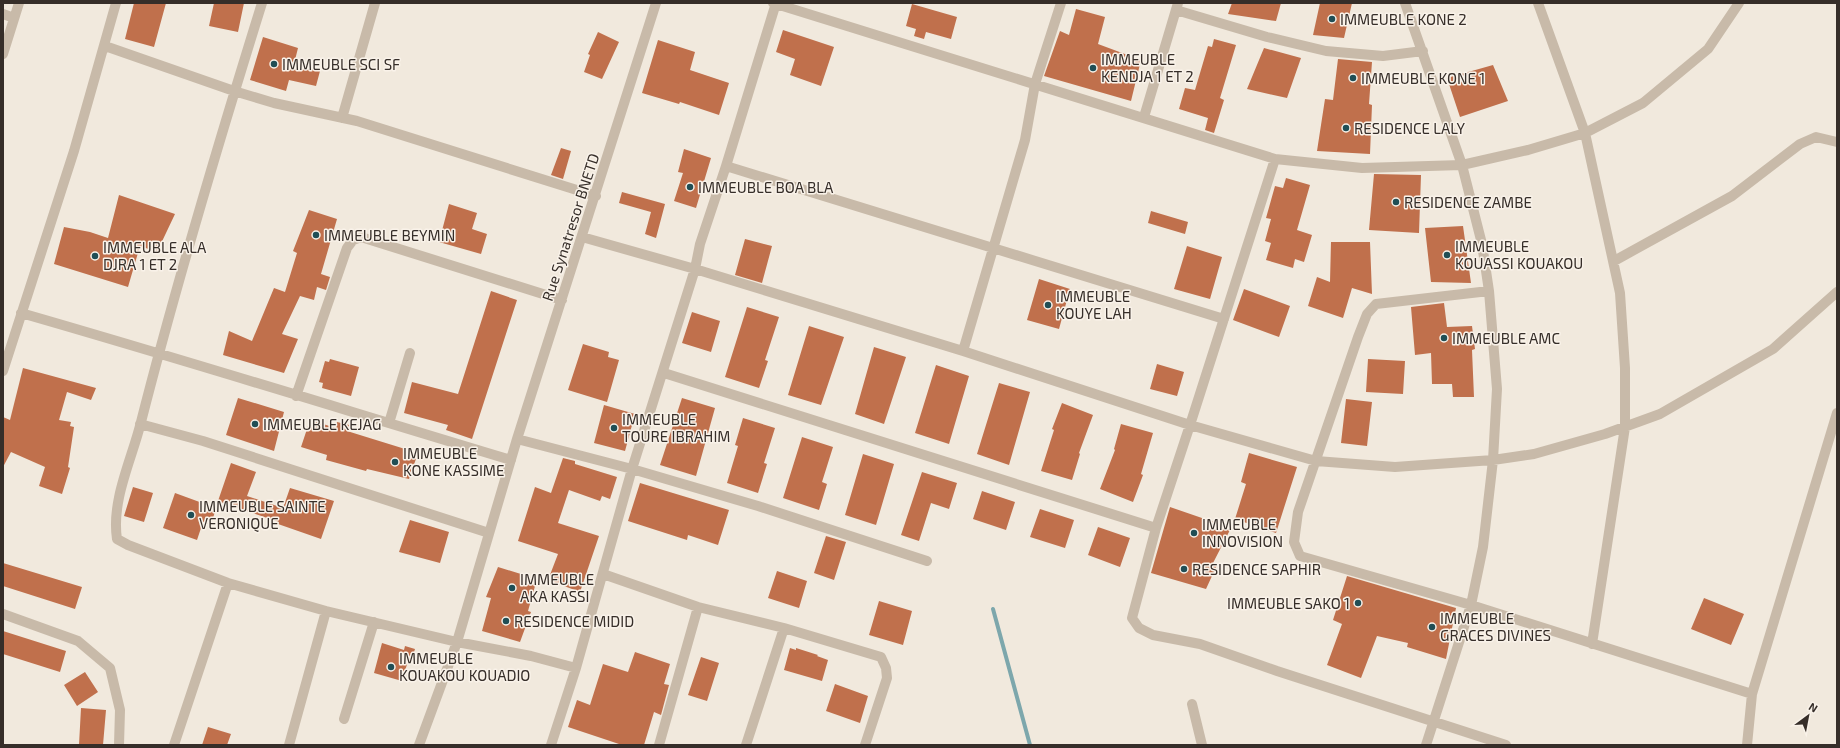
<svg xmlns="http://www.w3.org/2000/svg" width="1840" height="748" viewBox="0 0 1840 748" font-family="'Exo 2',sans-serif">
<rect width="100%" height="100%" fill="#f1e9dd"/>
<g fill="none" stroke-linecap="round" stroke-linejoin="round">
<!-- stream -->
<path stroke="#7da7ac" stroke-width="4" d="M993 609 1030 745"/>
</g>
<!-- building -->
<path fill="#c0704c" d="M134 3H166L154 47 125 39Z
M214 3H244L238 32 209 26Z
M1232 3H1281L1276 21 1228 14Z
M1320 3H1352L1344 38 1313 35Z
M912 4 957 17 951 39 926 32 924 39 914 36 916 29 906 26Z
M1076 9 1105 17 1098 44 1141 60 1131 101 1044 76 1060 31 1069 35Z
M783 30 834 47 821 86 790 75 795 59 776 52Z
M598 32 619 42 602 79 584 72 590 55 588 54Z
M263 37 298 48 294 64 320 71 316 86 289 80 286 91 250 80Z
M1214 39 1236 45 1220 98 1224 100 1214 133 1205 130 1208 118 1179 109 1185 88 1195 90 1208 46 1212 47Z
M658 40 695 52 690 70 729 83 719 115 680 102 679 104 642 93Z
M1264 48 1301 58 1287 98 1247 89Z
M1338 59 1372 62 1369 104 1372 105 1370 154 1317 151 1325 99 1333 100Z
M1493 65 1508 101 1460 117 1447 78Z
M561 148 571 151 563 179 551 175Z
M684 149 711 158 696 208 674 201 683 173 678 172Z
M1374 174 1421 175 1419 233 1369 230Z
M1286 178 1310 185 1297 230 1312 235 1304 262 1295 259 1293 268 1266 260 1271 243 1265 241 1271 219 1266 218 1275 186 1283 188Z
M622 192 665 204 656 238 645 234 651 212 619 203Z
M119 195 175 214 157 252 140 246 128 287 54 264 64 227 90 232 108 238Z
M449 204 477 213 472 229 487 234 481 254 439 242Z
M309 210 337 219 321 274 330 277 326 290 317 287 314 300 300 296 282 334 298 339 284 373 223 355 229 331 252 341 274 288 285 292 297 253 293 251Z
M1151 211 1188 222 1185 234 1148 223Z
M1463 226 1471 283 1431 282 1425 228Z
M745 239 772 246 762 283 735 275Z
M1331 242H1370L1372 294 1352 288 1343 318 1308 306 1317 277 1330 282Z
M1187 246 1222 257 1210 299 1174 289Z
M1039 279 1070 289 1059 329 1027 320Z
M1244 289 1290 306 1279 337 1233 320Z
M491 291 517 300 472 439 446 430 448 425 404 413 412 382 458 394Z
M1444 303 1447 327 1472 326 1475 349 1472 350 1474 397H1453L1452 384H1432L1431 353 1415 355 1411 307Z
M747 307 779 317 765 360 768 361 759 388 725 377Z
M692 312 720 321 711 352 682 343Z
M809 326 844 337 821 405 788 395Z
M583 344 609 352 608 357 619 360 607 402 568 390Z
M874 347 906 357 884 424 855 414Z
M330 359 359 367 351 396 322 388 323 383 319 382 325 361 329 362Z
M1368 359 1405 361 1403 394 1366 392Z
M1157 364 1184 372 1177 396 1150 389Z
M936 365 969 376 949 444 915 433Z
M23 368 96 388 91 400 67 392 59 420 71 422 70 426 74 427 68 467 70 468 62 494 39 486 45 467 11 452 3 467V417L10 420Z
M999 383 1030 392 1009 465 977 454Z
M238 398 284 412 274 451 226 435Z
M682 398 715 408 696 476 660 465Z
M1346 399 1372 402 1367 446 1341 443Z
M1062 403 1093 415 1079 453 1080 454 1072 480 1041 471 1054 430 1052 429Z
M604 405 635 414 625 451 594 443Z
M743 418 775 428 764 463 767 464 758 493 727 483 738 446 735 445Z
M310 420 336 428 337 422 349 425 347 431 418 453 409 479 367 469 366 471 326 460 327 455 301 447Z
M1121 424 1153 433 1141 474 1143 475 1133 502 1100 489 1115 450 1114 449Z
M802 437 833 447 822 482 827 484 819 510 783 498Z
M1249 453 1297 467 1276 533 1235 519 1246 484 1241 482Z
M863 454 894 464 876 525 845 515Z
M563 458 575 461V464L617 477 610 499 602 496 600 501 569 490 558 523 599 536 580 592 548 580 558 554 518 541 535 487 551 493Z
M231 463 256 472 247 496 283 508 290 488 334 501 321 539 278 524 279 522 218 501Z
M922 472 957 483 949 509 931 503 919 541 901 535Z
M640 483 729 510 718 545 688 535 687 540 628 521Z
M133 487 153 493 144 522 124 516Z
M982 491 1015 502 1006 530 973 519Z
M175 493 216 508 211 525 203 522 197 540 163 528Z
M1170 507 1231 528 1213 563 1217 565 1206 589 1151 573Z
M1040 509 1074 520 1065 548 1030 537Z
M410 520 449 532 440 563 399 552Z
M1098 527 1130 538 1120 567 1088 555Z
M826 536 846 542 834 580 814 573Z
M3 563 82 587 75 609 3 586Z
M498 567 537 579 528 611 531 612 520 642 482 631 491 598 486 597Z
M777 571 807 581 799 608 768 598Z
M1347 576 1456 608 1446 659 1407 647 1408 643 1377 636 1361 678 1327 665 1342 624 1333 620Z
M1704 598 1744 614 1731 645 1691 629Z
M879 601 912 611 903 645 869 635Z
M3 631 66 651 60 672 3 654Z
M382 643 404 650 405 646 415 649 411 662 408 661 402 681 374 673Z
M790 648 796 650V648L818 655 817 656 828 660 822 681 784 670Z
M635 652 670 664 664 684 669 685 661 715 654 712 644 745H622L568 727 577 700 590 705 603 664 628 672Z
M701 657 719 663 707 701 688 695Z
M85 672 98 692 77 706 64 685Z
M835 684 868 696 860 723 826 711Z
M81 708 106 710 103 745H79Z
M208 727 231 734 227 745H202Z"/>
<g fill="none" stroke-linecap="round" stroke-linejoin="round">
<!-- minor -->
<path stroke="#c8baa9" stroke-width="10" d="M262 3C219 141 177 281 141 422 132 459 111 500 117 539L128 545 228 583 326 611 457 642 531 656 576 668
M773 3 1275 159 1362 168 1462 165 1528 150 1585 133 1643 103 1708 49 1739 3
M1405 3 1462 165 1482 244 1489 291 1497 389 1493 460 1483 547 1471 605 1426 745
M1538 3 1585 133 1620 293 1625 368V427L1592 644
M1176 10 1267 37 1326 51 1383 56 1423 51
M3 14 14 18
M105 46 234 91 274 103 357 121 596 196
M3 54 19 3
M1144 117 1178 3
M342 118 375 3
M1275 159 1190 425 1156 528 1132 618 1139 628 1153 635 1200 644 1277 671 1506 745
M726 166 1224 319
M582 237 695 269 963 351 1190 425 1316 461 1395 467 1493 460 1534 454 1605 434 1660 414 1773 349 1837 292
M1614 261 1732 196 1800 144 1816 137 1837 142
M1489 291 1376 304 1367 314 1358 337 1298 512 1294 542 1300 556 1471 605 1752 694
M21 313C185 360 348 411 511 460
M963 351 1025 140 1035 84 1061 3
M3 371 74 151 116 3
M664 373 1156 528
M296 396 347 248 353 240 361 237 562 300
M389 423 410 353
M140 424 203 441 489 533
M517 439 632 469 758 506 927 561
M603 574 698 607 784 628 881 657 886 668 887 678 865 745
M3 614 78 641 110 668 120 710 119 745
M1192 704 1202 745
M344 719 374 622
M174 745 228 583
M289 745 326 611
M419 745 457 642 517 439 656 3
M551 745 576 668 632 469 695 269 700 244 726 166 776 3
M659 745 698 607
M746 745 784 628
M1747 745 1752 694 1837 413"/>
</g>
<!-- markers -->
<g fill="#204e55" stroke="#f9f2e9" stroke-width="1.5">
<circle cx="1332" cy="19" r="4"/>
<circle cx="274" cy="64" r="4"/>
<circle cx="1093" cy="68" r="4"/>
<circle cx="1353" cy="78" r="4"/>
<circle cx="1346" cy="128" r="4"/>
<circle cx="690" cy="187" r="4"/>
<circle cx="1396" cy="202" r="4"/>
<circle cx="316" cy="235" r="4"/>
<circle cx="1447" cy="255" r="4"/>
<circle cx="95" cy="256" r="4"/>
<circle cx="1048" cy="305" r="4"/>
<circle cx="1444" cy="338" r="4"/>
<circle cx="255" cy="424" r="4"/>
<circle cx="614" cy="428" r="4"/>
<circle cx="395" cy="462" r="4"/>
<circle cx="191" cy="515" r="4"/>
<circle cx="1194" cy="533" r="4"/>
<circle cx="1184" cy="569" r="4"/>
<circle cx="512" cy="588" r="4"/>
<circle cx="1358" cy="603" r="4"/>
<circle cx="506" cy="621" r="4"/>
<circle cx="1432" cy="627" r="4"/>
<circle cx="391" cy="667" r="4"/>
</g>
<g text-anchor="middle" dominant-baseline="central" stroke-width="3" stroke-linejoin="round" paint-order="stroke">
<!-- poi labels -->
<g font-size="15" fill="#362e29" stroke="#f9f2e9" text-anchor="start">
<text x="1340" y="19">IMMEUBLE KONE 2</text>
<text x="1101" y="59">IMMEUBLE<tspan x="1101" dy="17">KENDJA 1 ET 2</tspan></text>
<text x="282" y="64">IMMEUBLE SCI SF</text>
<text x="1361" y="78">IMMEUBLE KONE 1</text>
<text x="1354" y="128">RESIDENCE LALY</text>
<text x="698" y="187">IMMEUBLE BOA BLA</text>
<text x="1404" y="202">RESIDENCE ZAMBE</text>
<text x="324" y="235">IMMEUBLE BEYMIN</text>
<text x="1455" y="246">IMMEUBLE<tspan x="1455" dy="17">KOUASSI KOUAKOU</tspan></text>
<text x="103" y="247">IMMEUBLE ALA<tspan x="103" dy="17">DJRA 1 ET 2</tspan></text>
<text x="1056" y="296">IMMEUBLE<tspan x="1056" dy="17">KOUYE LAH</tspan></text>
<text x="1452" y="338">IMMEUBLE AMC</text>
<text x="622" y="419">IMMEUBLE<tspan x="622" dy="17">TOURE IBRAHIM</tspan></text>
<text x="263" y="424">IMMEUBLE KEJAG</text>
<text x="403" y="453">IMMEUBLE<tspan x="403" dy="17">KONE KASSIME</tspan></text>
<text x="199" y="506">IMMEUBLE SAINTE<tspan x="199" dy="17">VERONIQUE</tspan></text>
<text x="1202" y="524">IMMEUBLE<tspan x="1202" dy="17">INNOVISION</tspan></text>
<text x="1192" y="569">RESIDENCE SAPHIR</text>
<text x="520" y="579">IMMEUBLE<tspan x="520" dy="17">AKA KASSI</tspan></text>
<text x="1350" y="603" text-anchor="end">IMMEUBLE SAKO 1</text>
<text x="1440" y="618">IMMEUBLE<tspan x="1440" dy="17">GRACES DIVINES</tspan></text>
<text x="514" y="621">RESIDENCE MIDID</text>
<text x="399" y="658">IMMEUBLE<tspan x="399" dy="17">KOUAKOU KOUADIO</tspan></text>
</g>
<!-- street labels -->
<g font-size="15" fill="#362e29" stroke="#f9f2e9">
<text transform="translate(570 227) rotate(-72)">Rue Synatresor BNETD</text>
</g>
</g>
<!-- border -->
<rect width="1840" height="748" fill="none" stroke="#362e29" stroke-width="8"/>
<!-- north arrow -->
<g transform="translate(1808 716) rotate(32)" stroke="#f9f2e9" stroke-width="3" paint-order="stroke">
<path d="M0-3L7 15L0 10L-7 15Z" fill="#362e29"/>
<text y="-6" font-size="11" font-weight="bold" text-anchor="middle" fill="#362e29">N</text>
</g>
</svg>
